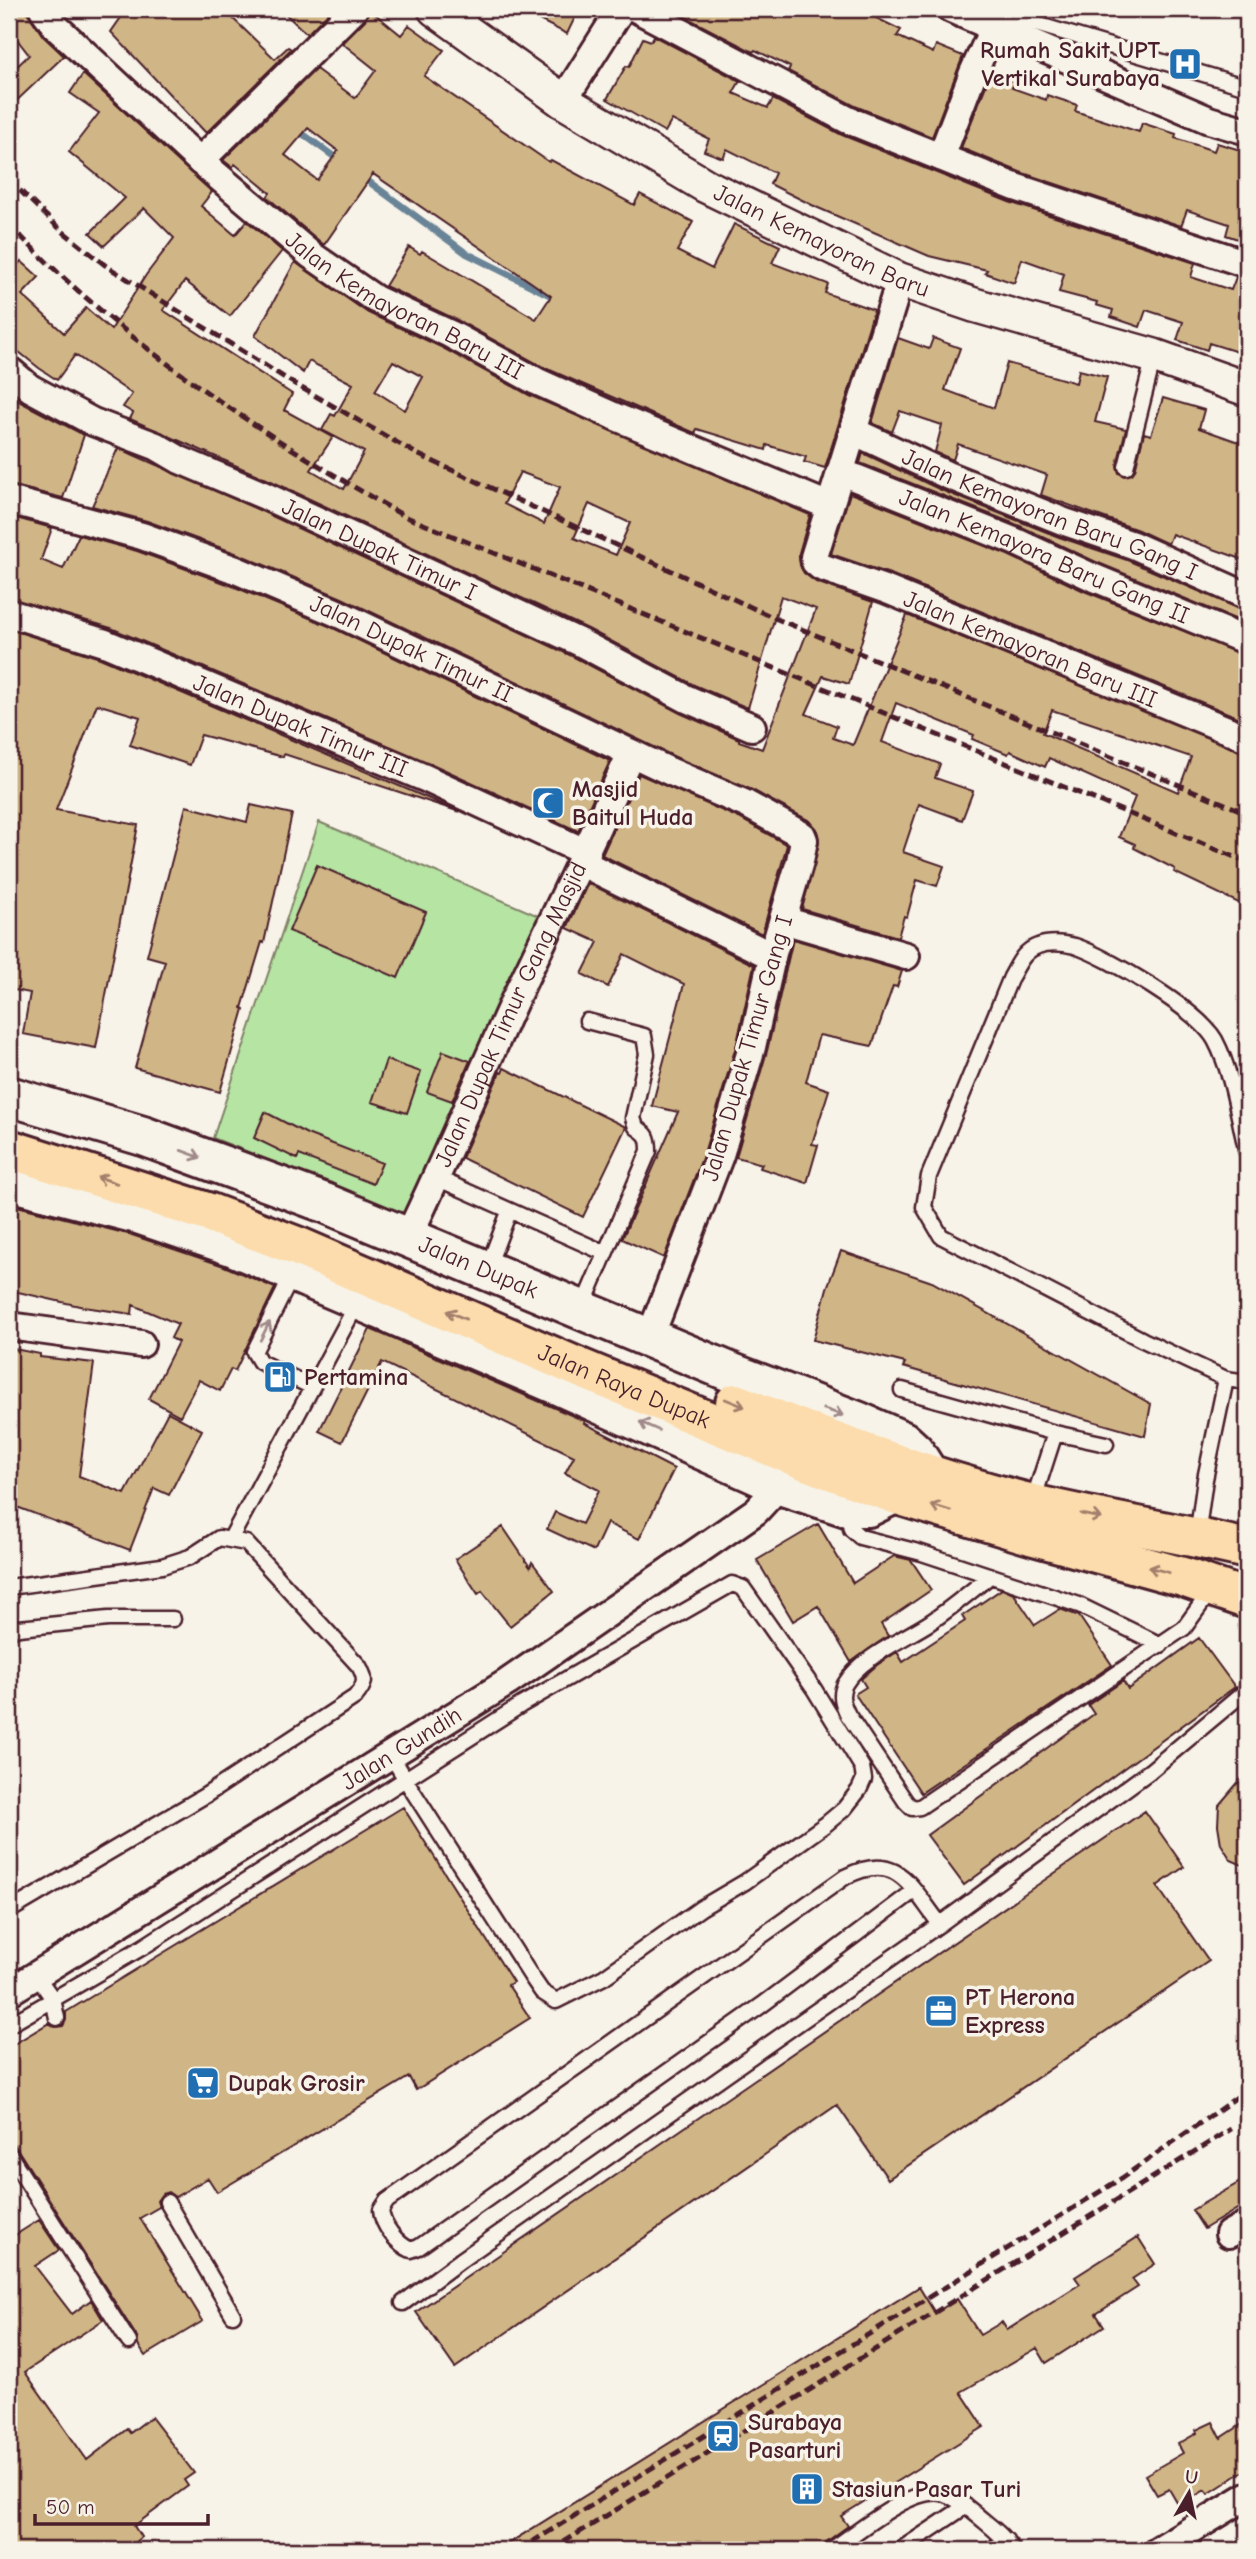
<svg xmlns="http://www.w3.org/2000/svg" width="1256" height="2559" viewBox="0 0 1256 2559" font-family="'Comic Neue',sans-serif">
<rect width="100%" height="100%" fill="#f7f3e8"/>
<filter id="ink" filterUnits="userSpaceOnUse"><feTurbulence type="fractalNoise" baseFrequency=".0143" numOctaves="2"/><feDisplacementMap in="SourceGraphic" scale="14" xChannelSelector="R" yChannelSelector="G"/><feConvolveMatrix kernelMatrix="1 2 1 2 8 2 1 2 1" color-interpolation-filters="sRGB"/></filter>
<g filter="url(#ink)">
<!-- green -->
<path fill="#b6e4a3" stroke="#808267" stroke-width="2" d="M319 822 541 917 410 1216 213 1138Z"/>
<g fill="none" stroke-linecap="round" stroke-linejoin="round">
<!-- stream -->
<path stroke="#6a8497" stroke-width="7" d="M296 129 340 161
M361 176 466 253 558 299"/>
</g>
<!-- building -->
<path fill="#d0b686" stroke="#4a1f2b" stroke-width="2" fill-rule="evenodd" d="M9 9H25L43 36 64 56 9 108V74L29 55 9 29Z
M127 9H223L275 59 288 47 291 49 206 133 111 32Z
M280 9H332L307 34Z
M369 9 401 35 409 25 444 50 424 76 549 162 551 160 634 205 640 194 693 222 677 251 712 269 734 224 780 246 772 263 828 284 825 293 874 310 825 468 804 462 806 457 767 445 766 450 697 429 695 433 543 367 457 320 385 286 409 247 420 254 422 251 536 319 551 296 373 174 324 245 267 197 270 193 235 164 232 167 223 160 316 69 355 98 376 70 342 43 365 20ZM308 128 338 151 317 180 285 155Z
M517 9H579L567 34Z
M670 9H858L901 30 897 36 933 53 936 45 963 56 932 137 855 106 788 71 790 67 755 50 753 52Z
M654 36 740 81 733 93 768 108 773 99 842 135 1009 202 1195 263 1191 277 1231 290 1236 277 1247 279V345L1244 354 1209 343 1207 350 1177 340 1183 322 1146 310 1140 327 1111 317 1113 310 1096 305 1097 302 1059 292 1064 274 1022 259 1014 283 985 273 987 270 929 256 816 207 770 184 775 173 727 149 723 158 704 151 709 139 672 120 665 132 607 99 626 66 629 67 643 38 651 41Z
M991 73 1015 82 1012 88 1046 100 1047 95 1077 105 1075 111 1139 132 1142 123 1176 134 1175 138 1214 151 1217 143 1247 152V242L1226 235 1229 224 1187 210 1181 226 1020 172 961 148Z
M83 74 212 192 201 206 235 235 247 221 282 251 230 316 185 281 163 310 292 394 284 410 333 437 311 470 344 489 364 452 322 430 331 414 335 416 353 384 309 361 303 373 255 336 295 262 368 313 443 348 529 395 810 515 799 553 800 565 804 573 816 582 873 602 849 684 823 676 806 714 837 726 833 738 853 745 907 615 1247 753V907L1174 872 1175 869 1134 848 1135 844 1119 837 1135 797 1049 758 1045 767 1010 751 1008 754 972 739 974 735 896 703 882 742 940 764 935 778 973 791 962 820 919 804 903 852 944 866 937 886 917 880 907 917 904 916 898 937 802 909 819 843 817 829 810 821 752 790 675 757 342 598 241 555 147 521 92 506 118 448 257 509 574 657 680 713 739 739V741L762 749 816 609 781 596 748 708 694 685 588 629 269 480 130 419 133 413 123 407 132 394 75 355 57 380 39 368 9 344V274L21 261 39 277 22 295 64 333 86 308 111 330 146 275 174 238 144 208 104 246 90 233 125 198 69 152 99 113 70 93ZM393 361 423 377 405 410 375 391ZM520 472 560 487 544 524 504 504ZM589 504 630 523 616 555 574 538ZM1052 710 1191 757 1178 792 1043 733Z
M898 338 929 349 933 338 960 348 945 390 994 408 1007 363 1076 383 1079 370 1107 377 1095 422 1126 429 1117 465 1119 473 1124 476 1132 474 1135 470 1144 433 1151 435 1163 398 1204 410 1199 428 1247 445V561L1172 534 1168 544 1138 530 1041 495 1047 475 958 444 953 460 935 452 942 425 900 411 892 432 872 423Z
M9 396 84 435 63 498 9 485Z
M863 453 941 490 1059 537 1127 560 1247 612V624L1096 562 1020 526 860 463Z
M850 493 1008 555 1084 591 1247 656V721L893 575 831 554Z
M9 516 52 528 41 560 63 569 79 535 137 551 230 585 329 626 610 761 578 831 432 764 111 628 9 598Z
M9 629 100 658 460 812 284 754 283 757 201 735 190 765 130 745 140 717 97 704 56 810 138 825 96 1048 23 1034 30 993 9 989Z
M639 774 739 818 787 845 762 934 602 855Z
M251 805 292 814 264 943 262 942 242 1008 244 1009 220 1092 135 1068 165 961 147 956 186 806 247 822Z
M317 865 426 912 398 978 289 931Z
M588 883 754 965 737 1043 705 1150 664 1258 622 1239 678 1112 652 1106 684 984 624 954 608 987 582 974 598 942 567 928Z
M793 939 902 971 897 987 893 986 872 1046 819 1035 806 1082 829 1090 812 1144 818 1145 807 1183 760 1168 762 1164 736 1157 767 1051Z
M443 1051 470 1061 452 1101 427 1092Z
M386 1060 421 1072 407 1113 372 1102Z
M504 1068 626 1127 583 1217 462 1158 500 1072 502 1073Z
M265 1112 307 1134 382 1163 373 1184 299 1155 297 1159 254 1138Z
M9 1204 132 1235 224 1266 275 1288 235 1371 231 1369 220 1391 199 1380 180 1416 149 1399 178 1342 171 1338 178 1324 133 1305 132 1314 84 1307 9 1290Z
M841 1251 932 1282 1151 1404 1145 1436 903 1367 905 1363 813 1340 827 1288Z
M370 1329 585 1421 584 1423 674 1469 639 1539 607 1523 594 1551 547 1529 555 1512 582 1524 599 1490 565 1473 574 1456 382 1362 342 1442 319 1431Z
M9 1348 40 1354V1357L94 1363 79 1476 125 1494 168 1412 202 1430 169 1495 154 1488 130 1550 9 1504Z
M818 1524 853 1583 894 1556 911 1560 931 1590 881 1624 888 1636 851 1662 818 1606 793 1621 757 1560Z
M503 1527 530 1567 532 1562 554 1591 510 1626 482 1591 478 1594 455 1559Z
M1002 1589 1014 1594 1035 1625 1060 1609 1079 1616 1112 1665 921 1793 855 1694 866 1687 861 1679 877 1665 897 1652 903 1662 965 1621 962 1616Z
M1199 1638 1235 1687 964 1885 927 1835 1094 1714 1088 1705 1123 1681 1128 1689Z
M1247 1772V1867L1231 1860 1221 1844 1218 1825 1219 1805Z
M403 1807 513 1982 508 1985 530 2018 416 2090 409 2077 217 2192 208 2178 175 2197 168 2192 162 2194 157 2201 159 2207 140 2218 203 2321 145 2356 138 2345 137 2337 9 2136V2047L49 2023 55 2027 63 2026 66 2020V2012Z
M1145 1811 1184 1867 1157 1886 1209 1961 888 2179 837 2105 455 2368 416 2312Z
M1247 2178V2203L1204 2229 1192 2210Z
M39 2220 59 2250 35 2266 72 2314 91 2300 103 2320 25 2372 87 2460 127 2429 130 2433 151 2417 194 2473 184 2480 188 2486 134 2526 141 2537 126 2550H9V2239Z
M1138 2237 1155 2264 1132 2279 1138 2287 1096 2314 1104 2326 1046 2363 1037 2348 961 2392 984 2427 841 2516 848 2526 825 2543 821 2550H498L919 2287 935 2313 957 2299 980 2335 1002 2322 1007 2330 1080 2284 1075 2277Z
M1247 2421V2469L1208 2494 1205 2490 1179 2506 1169 2489 1157 2495 1145 2475 1183 2453 1178 2444 1197 2433 1196 2430 1213 2422 1221 2438Z"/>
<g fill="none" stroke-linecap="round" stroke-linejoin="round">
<defs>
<path id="service" d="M986 9 1247 87
M1126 467 1154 356
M448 1183 605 1253
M487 1269 509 1212
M293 1274 254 1352 260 1362 312 1387
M582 1308 649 1151C649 1137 647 1134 636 1127L633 1118 647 1054 644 1036 587 1021
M1226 1379 1247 1382
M902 1390 1055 1433 1106 1444
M1033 1501 1055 1433
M847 1509 851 1529 860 1537 922 1553 1079 1605 1161 1645
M1197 1537 1205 1479 1226 1379 1143 1340 941 1236 924 1207 929 1176 1011 977C1018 965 1023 951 1038 946 1049 942 1063 943 1075 946 1108 957 1198 1010 1215 1040 1233 1074 1238 1116 1247 1153
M231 1538 358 1302
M990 1576C970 1592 950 1609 929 1623 904 1639 860 1658 845 1684 839 1695 843 1705 848 1715L906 1802 912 1808 920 1807 1184 1628 1212 1589
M9 1587 162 1566 190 1557 219 1538 246 1543 359 1666C367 1680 365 1685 355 1697L206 1795 9 1911
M9 1629 108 1619H173
M914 1891 762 2005 419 2247 411 2250C397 2244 382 2225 381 2210L387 2201 845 1877C898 1850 910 1886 940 1924
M36 1975 53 1999 57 2018
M9 2025 143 1947 521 1705 732 1584 743 1588 814 1689 862 1767 864 1779 859 1790 844 1809 826 1824 745 1882 701 1908 604 1977 556 2001 542 1992 531 1976 412 1790 391 1755
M9 2154 129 2342
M167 2202 233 2315
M403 2303 461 2260 940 1924 1150 1771 1247 1690
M831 2550C857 2533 909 2488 941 2493 954 2495 968 2508 978 2516 991 2527 1004 2536 1013 2550
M900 2550 966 2506
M991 2550 1006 2540"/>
<g id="minor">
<path id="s1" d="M43 9 56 27 200 161 311 255 375 299 450 334 536 381 616 417 829 506"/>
<path d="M637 9 848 120 1015 187 1247 264"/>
<path d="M951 9 1209 120 1247 131"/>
<path d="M563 101 621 9"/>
<path d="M941 157 973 73 994 27"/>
<path d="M200 161 354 9"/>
<path id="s2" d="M900 280 814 557 815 562 821 567 887 590 1247 738"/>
<path id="s3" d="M9 370 30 388 93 422 156 446 180 460 263 495 581 643 687 699 752 727"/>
<path id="s4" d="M853 431 947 475 1065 522 1133 545 1247 596"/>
<path id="s5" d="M841 472 1014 541 1090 576 1247 641"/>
<path id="s6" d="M9 500 142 536 236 570 335 612 669 771 746 804 802 835 804 840 800 861 773 953 752 1047 720 1155 650 1337"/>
<path id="s7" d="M9 613 105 643 425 778 587 853"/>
<path d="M582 863 772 956"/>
<path d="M783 920 906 956"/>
<path id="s8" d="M408 1237C446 1159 479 1078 515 999 554 917 594 836 631 753"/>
<path d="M9 1326 141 1344"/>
<path id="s9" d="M9 1992 508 1682 756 1511 780 1485"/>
<path d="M1229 2234 1247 2224"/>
<path d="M1158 2550 1247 2496"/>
</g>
<g id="tertiary">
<path id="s10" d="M435 9 563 101 706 186 900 280 974 305 1154 356 1247 389"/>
</g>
<g id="secondary">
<path id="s11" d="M9 1096 143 1136 325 1203 735 1374 857 1421 903 1441 914 1451 928 1473"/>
<path d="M9 1181 138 1214 232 1246 560 1386 780 1485 847 1507H868L894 1494"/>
</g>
<g id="primary">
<path id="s12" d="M9 1149 210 1213 299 1247 582 1369 806 1461 894 1494 1034 1536 1183 1577 1247 1599"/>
<path d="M735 1403C832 1442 932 1479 1033 1504 1104 1521 1176 1532 1247 1549"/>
</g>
</defs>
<!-- service casing -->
<use href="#service" stroke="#4a1f2b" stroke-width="19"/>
<!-- minor casing -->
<use href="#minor" stroke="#4a1f2b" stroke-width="32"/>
<!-- tertiary casing -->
<use href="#tertiary" stroke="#4a1f2b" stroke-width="38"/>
<!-- secondary casing -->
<use href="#secondary" stroke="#4a1f2b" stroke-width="44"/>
<!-- primary casing -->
<use href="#primary" stroke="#4a1f2b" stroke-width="44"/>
<!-- service -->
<use href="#service" stroke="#f7f3e8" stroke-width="14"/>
<!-- minor -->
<use href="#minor" stroke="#f7f3e8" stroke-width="26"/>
<!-- tertiary -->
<use href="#tertiary" stroke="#f7f3e8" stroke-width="33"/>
<!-- secondary -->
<use href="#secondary" stroke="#f7f3e8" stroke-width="38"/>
<!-- primary -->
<use href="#primary" stroke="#fcdcac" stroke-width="38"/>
<!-- rail -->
<path stroke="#4a1f2b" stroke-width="5" stroke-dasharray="10 5" stroke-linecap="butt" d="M9 180 61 230 105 265 293 383 417 454 777 619 1247 813
M9 224C123 344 261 434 404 516L1247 862
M519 2550 1122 2178 1247 2090
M551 2550 1231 2129"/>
</g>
<!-- one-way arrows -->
<defs><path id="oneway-shaft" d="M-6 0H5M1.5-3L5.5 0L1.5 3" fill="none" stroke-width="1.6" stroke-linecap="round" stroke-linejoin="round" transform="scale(1.75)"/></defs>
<g stroke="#a0898a">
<use href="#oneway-shaft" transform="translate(191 1154) rotate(20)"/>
<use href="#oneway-shaft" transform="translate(265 1331) rotate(-63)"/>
<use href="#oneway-shaft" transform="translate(833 1412) rotate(19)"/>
<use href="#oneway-shaft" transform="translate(649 1426) rotate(-156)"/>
</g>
<g stroke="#a37e6c">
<use href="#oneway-shaft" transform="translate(107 1180) rotate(-161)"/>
<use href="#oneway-shaft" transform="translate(456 1315) rotate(-157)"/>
<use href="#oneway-shaft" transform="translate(735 1403) rotate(22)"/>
<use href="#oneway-shaft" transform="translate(941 1508) rotate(-163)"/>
<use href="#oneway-shaft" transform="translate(1091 1516) rotate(12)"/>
<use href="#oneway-shaft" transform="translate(1159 1570) rotate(-165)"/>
</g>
</g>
<!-- icons -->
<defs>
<symbol id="hospital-square" viewBox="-11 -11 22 22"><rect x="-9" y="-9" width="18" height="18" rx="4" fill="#1f6fb2" stroke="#f7f3e8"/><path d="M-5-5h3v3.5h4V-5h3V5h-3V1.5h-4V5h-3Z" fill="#fff"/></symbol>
<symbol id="mosque-square" viewBox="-11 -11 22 22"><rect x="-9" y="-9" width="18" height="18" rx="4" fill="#1f6fb2" stroke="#f7f3e8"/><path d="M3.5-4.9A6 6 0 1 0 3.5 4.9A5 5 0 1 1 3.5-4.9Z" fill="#fff"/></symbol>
<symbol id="fuel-square" viewBox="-11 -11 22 22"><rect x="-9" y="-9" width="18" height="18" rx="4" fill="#1f6fb2" stroke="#f7f3e8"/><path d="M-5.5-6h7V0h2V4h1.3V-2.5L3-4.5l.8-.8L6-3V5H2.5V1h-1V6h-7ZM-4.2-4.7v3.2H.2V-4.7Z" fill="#fff"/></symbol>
<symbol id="office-square" viewBox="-11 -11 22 22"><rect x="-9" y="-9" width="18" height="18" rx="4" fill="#1f6fb2" stroke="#f7f3e8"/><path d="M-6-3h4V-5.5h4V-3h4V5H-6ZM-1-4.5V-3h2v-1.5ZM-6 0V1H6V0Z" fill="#fff"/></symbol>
<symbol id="supermarket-square" viewBox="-11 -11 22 22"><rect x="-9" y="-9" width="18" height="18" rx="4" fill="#1f6fb2" stroke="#f7f3e8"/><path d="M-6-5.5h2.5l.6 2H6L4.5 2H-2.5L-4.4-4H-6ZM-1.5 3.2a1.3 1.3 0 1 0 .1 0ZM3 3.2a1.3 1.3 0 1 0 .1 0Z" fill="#fff"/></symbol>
<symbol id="station-square" viewBox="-11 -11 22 22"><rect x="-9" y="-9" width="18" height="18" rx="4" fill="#1f6fb2" stroke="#f7f3e8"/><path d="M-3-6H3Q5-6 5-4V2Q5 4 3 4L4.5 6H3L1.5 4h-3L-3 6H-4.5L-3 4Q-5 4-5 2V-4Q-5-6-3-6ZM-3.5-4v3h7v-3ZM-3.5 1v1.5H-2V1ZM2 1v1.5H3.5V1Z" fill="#fff"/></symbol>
<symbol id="building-square" viewBox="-11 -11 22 22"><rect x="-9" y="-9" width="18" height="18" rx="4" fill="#1f6fb2" stroke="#f7f3e8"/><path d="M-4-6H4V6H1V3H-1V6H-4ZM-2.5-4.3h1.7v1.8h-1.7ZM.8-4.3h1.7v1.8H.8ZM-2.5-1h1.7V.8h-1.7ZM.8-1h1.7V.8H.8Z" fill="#fff"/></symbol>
</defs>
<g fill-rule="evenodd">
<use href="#hospital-square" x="1166" y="45" width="38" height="38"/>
<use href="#mosque-square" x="529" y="784" width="38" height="38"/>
<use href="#fuel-square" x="261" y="1358" width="38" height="38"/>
<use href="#office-square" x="922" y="1992" width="38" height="38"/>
<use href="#supermarket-square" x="184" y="2064" width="38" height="38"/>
<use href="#station-square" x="704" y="2417" width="38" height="38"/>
<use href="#building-square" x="788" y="2470" width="38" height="38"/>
</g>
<g text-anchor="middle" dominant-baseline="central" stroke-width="7" stroke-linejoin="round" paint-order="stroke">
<!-- poi labels -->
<g font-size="24" font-weight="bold" fill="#4a1f2b" stroke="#f7f3e8" text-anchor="start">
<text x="1160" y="50" text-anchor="end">Rumah Sakit UPT<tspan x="1160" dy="28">Vertikal Surabaya</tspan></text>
<text x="572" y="789">Masjid<tspan x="572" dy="28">Baitul Huda</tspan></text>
<text x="304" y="1377">Pertamina</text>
<text x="965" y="1997">PT Herona<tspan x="965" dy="28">Express</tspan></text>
<text x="228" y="2083">Dupak Grosir</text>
<text x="748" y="2422">Surabaya<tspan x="748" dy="28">Pasarturi</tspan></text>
<text x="832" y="2489">Stasiun Pasar Turi</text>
</g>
<!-- street labels -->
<g font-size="24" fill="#4a1f2b" stroke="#f7f3e8">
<text stroke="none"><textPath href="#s10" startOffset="452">Jalan Kemayoran Baru</textPath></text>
<text stroke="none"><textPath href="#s1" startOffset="471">Jalan Kemayoran Baru III</textPath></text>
<text stroke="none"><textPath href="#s4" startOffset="214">Jalan Kemayoran Baru Gang I</textPath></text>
<text stroke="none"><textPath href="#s3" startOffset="413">Jalan Dupak Timur I</textPath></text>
<text stroke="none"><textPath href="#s5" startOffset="220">Jalan Kemayora Baru Gang II</textPath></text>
<text stroke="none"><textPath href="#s6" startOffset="430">Jalan Dupak Timur II</textPath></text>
<text stroke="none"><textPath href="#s2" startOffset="528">Jalan Kemayoran Baru III</textPath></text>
<text stroke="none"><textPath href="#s7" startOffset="313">Jalan Dupak Timur III</textPath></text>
<text stroke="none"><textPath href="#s8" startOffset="245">Jalan Dupak Timur Gang Masjid</textPath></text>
<text transform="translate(747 1048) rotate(-74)">Jalan Dupak Timur Gang I</text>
<text stroke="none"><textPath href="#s11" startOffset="500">Jalan Dupak</textPath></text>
<text stroke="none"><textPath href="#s12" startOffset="660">Jalan Raya Dupak</textPath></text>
<text stroke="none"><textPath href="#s9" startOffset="462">Jalan Gundih</textPath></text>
</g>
</g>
<!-- margin -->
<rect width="1256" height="2559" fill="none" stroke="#f7f3e8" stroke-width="35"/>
<rect x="18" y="18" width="1221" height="2524" fill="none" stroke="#4a1f2b" stroke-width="2.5" filter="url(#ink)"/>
<!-- north arrow -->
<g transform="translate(1189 2493) rotate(9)" stroke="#f7f3e8" stroke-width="5" paint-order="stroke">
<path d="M0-5L12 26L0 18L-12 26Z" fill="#4a1f2b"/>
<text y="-10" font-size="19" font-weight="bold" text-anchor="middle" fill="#4a1f2b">U</text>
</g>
<!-- scale -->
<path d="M35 2514v10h173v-10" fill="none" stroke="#4a1f2b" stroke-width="3.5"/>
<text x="46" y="2514" font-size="21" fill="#4a1f2b" stroke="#f7f3e8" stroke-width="5" paint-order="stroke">50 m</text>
</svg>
